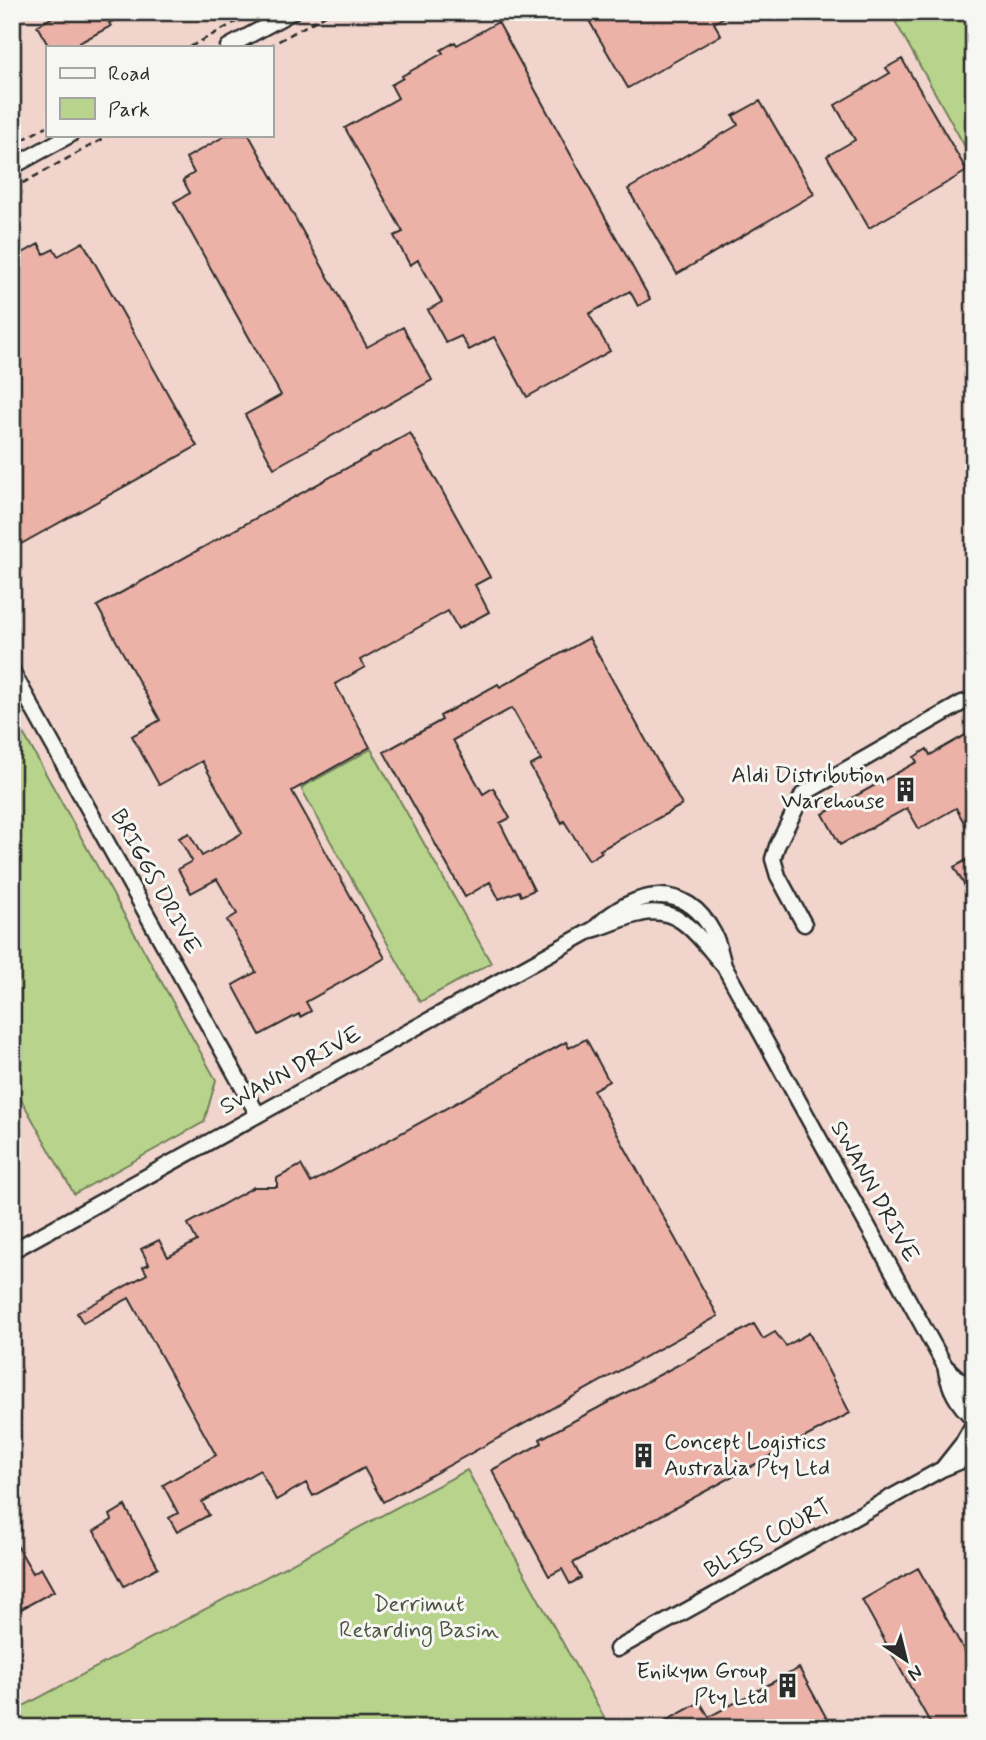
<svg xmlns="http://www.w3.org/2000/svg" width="986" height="1740" viewBox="0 0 986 1740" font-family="Mynerve,sans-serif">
<rect width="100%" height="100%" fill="#f3e2dc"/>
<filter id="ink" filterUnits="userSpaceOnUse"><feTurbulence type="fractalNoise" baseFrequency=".0143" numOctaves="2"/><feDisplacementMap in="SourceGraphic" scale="14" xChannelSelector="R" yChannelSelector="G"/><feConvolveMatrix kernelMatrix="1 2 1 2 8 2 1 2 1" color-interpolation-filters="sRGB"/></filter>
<g filter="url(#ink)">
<!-- built -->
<path fill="#f1d4cc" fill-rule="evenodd" d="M12 12H974V1728H12ZM47 47H271V135H47Z"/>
<!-- green -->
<path fill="#b8d48c" stroke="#72805c" stroke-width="2" d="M890 12H974V163Z
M12 713 216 1080 204 1122 74 1194 12 1083Z
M371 749 491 963 420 1002 301 788Z
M467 1470 610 1728H12V1712Z"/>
<!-- building -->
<path fill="#ecb2a8" stroke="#2b2b2b" stroke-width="2" d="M62 12H129L109 23 111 26 79 43 81 47H49L37 26Z
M584 12H732L714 23 721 35 628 88Z
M498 22 650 299 638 306 630 291 589 314 610 351 527 397 494 337 469 350 461 336 446 343 428 310 442 302 418 260 410 265 394 236 403 232 345 128 398 98 391 85 403 78 402 76 443 53 441 50 455 42 457 45Z
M902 59 967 171 869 228 827 156 855 140 835 105 890 73 886 68Z
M760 101 814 194 677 274 628 189 738 125 733 116Z
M227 135H249L367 347 403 327 432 380 274 468 245 415 281 395 174 202 190 193 183 180 194 173 186 158Z
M83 242 197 446 21 544 12 529V259L39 244 44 254 54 249 58 256Z
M410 433 490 577 475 585 489 612 458 629 448 611 360 660 365 667 335 684 370 747 292 791 385 958 306 1002 311 1011 300 1017 299 1014 260 1035 233 985 256 972 227 920 237 914 217 879 191 893 178 869 192 861 179 838 189 833 202 856 242 833 202 761 159 785 132 736 160 720 97 606Z
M589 638 682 805 600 850 602 852 589 860 564 821 562 823 530 766 541 760 512 708 453 740 483 794 493 788 510 818 500 823 534 890 521 896 519 891 499 899 490 882 465 897 384 752 442 720 440 716 498 684 500 687Z
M974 730V841L956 808 919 829 907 808 840 845 823 814 917 762 914 757 927 749 930 755Z
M974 856V902L954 867Z
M586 1039 609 1081 593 1090 718 1316 383 1502 364 1468 313 1496 306 1483 276 1500 260 1470 202 1502 209 1515 177 1532 169 1518 178 1513 163 1485 216 1455 129 1298 83 1323 77 1313 147 1274 143 1267 149 1264 141 1249 159 1240 168 1257 197 1241 188 1224 254 1187H277V1178L301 1165 311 1183 566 1042 569 1048Z
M754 1324 763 1339 775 1332 786 1346 809 1333 850 1413 573 1563 581 1578 570 1584 562 1569 549 1576 492 1470 542 1443 540 1439Z
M125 1506 158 1567 124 1586 94 1531 112 1520 110 1515Z
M12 1537 33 1573 41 1568 54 1591 12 1614Z
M918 1568 974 1668V1728H933L862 1600Z
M799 1668 832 1728H653L700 1702 709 1717Z"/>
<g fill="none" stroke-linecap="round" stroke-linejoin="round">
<defs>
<path id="minor" d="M228 47 292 12
M12 167 70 135
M12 671 258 1115
M804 924 778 876 773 859 777 846 803 794 962 703 974 700
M596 927C634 890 686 879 714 934 719 944 721 955 724 966L945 1366C949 1388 957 1404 974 1419
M12 1251 592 930C608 926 624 917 640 914 681 904 700 940 724 966
M945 1366 961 1381 974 1397
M943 1468 962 1444 974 1423
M617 1649 942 1469 959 1462 974 1450"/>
</defs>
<!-- minor casing -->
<use href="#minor" stroke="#2b2b2b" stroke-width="19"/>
<!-- path -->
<path stroke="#2b2b2b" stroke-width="2.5" stroke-dasharray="7 5" stroke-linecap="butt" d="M190 47 254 12
M268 47 331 12
M12 146 47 126
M12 189 110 135"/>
<!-- minor -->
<use href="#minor" stroke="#f6f6f2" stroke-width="14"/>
</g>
</g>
<!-- icons -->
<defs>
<symbol id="building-bare" viewBox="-9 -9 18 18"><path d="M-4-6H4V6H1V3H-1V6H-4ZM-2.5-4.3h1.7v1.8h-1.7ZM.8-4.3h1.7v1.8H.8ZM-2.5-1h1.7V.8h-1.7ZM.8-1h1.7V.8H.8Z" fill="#2b2b2b" stroke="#f6f6f2" stroke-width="2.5" paint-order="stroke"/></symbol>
</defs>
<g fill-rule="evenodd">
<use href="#building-bare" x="888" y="772" width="35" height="35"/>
<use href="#building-bare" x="626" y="1438" width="35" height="35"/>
<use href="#building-bare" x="770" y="1668" width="35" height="35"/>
</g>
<g text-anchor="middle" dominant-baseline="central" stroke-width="6" stroke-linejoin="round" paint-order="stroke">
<!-- poi labels -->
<g font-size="23" fill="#2b2b2b" stroke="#f6f6f2" text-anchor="end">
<text x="885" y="776">Aldi Distribution<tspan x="885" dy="26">Warehouse</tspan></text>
<text x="664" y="1443" text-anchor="start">Concept Logistics<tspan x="664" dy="26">Australia Pty Ltd</tspan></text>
<text x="768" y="1672">Enikym Group<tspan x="768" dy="26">Pty Ltd</tspan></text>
</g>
<!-- street labels -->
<g font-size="23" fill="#2b2b2b" stroke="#f6f6f2">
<text transform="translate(155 882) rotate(61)">BRIGGS DRIVE</text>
<text transform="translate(291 1071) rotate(-29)">SWANN DRIVE</text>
<text transform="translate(874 1192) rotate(61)">SWANN DRIVE</text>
<text transform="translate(768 1539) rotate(-29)">BLISS COURT</text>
</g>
<!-- park labels -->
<g font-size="23" fill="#4e5543" stroke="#f6f6f2">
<text x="419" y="1605">Derrimut<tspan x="419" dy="26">Retarding Basin</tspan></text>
</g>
</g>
<!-- margin -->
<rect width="986" height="1740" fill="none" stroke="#f6f6f2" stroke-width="42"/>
<rect x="21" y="21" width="944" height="1698" fill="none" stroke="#2b2b2b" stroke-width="2.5" filter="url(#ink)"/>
<!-- legend -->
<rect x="46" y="46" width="228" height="91" fill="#f6f6f2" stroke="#a5a5a2" stroke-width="2"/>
<rect x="60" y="68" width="35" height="10" fill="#f6f6f2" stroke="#a5a5a2" stroke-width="2"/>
<text x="108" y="80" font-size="21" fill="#2b2b2b">Road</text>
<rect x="60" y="98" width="35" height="21" fill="#b8d48c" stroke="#a5a5a2" stroke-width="2"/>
<text x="108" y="116" font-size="21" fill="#2b2b2b">Park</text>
<!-- north arrow -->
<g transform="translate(906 1660) rotate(145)" stroke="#f6f6f2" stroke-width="5" paint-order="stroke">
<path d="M0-5L12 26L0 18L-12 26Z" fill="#2b2b2b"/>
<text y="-10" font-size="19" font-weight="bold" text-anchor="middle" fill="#2b2b2b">N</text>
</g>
</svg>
